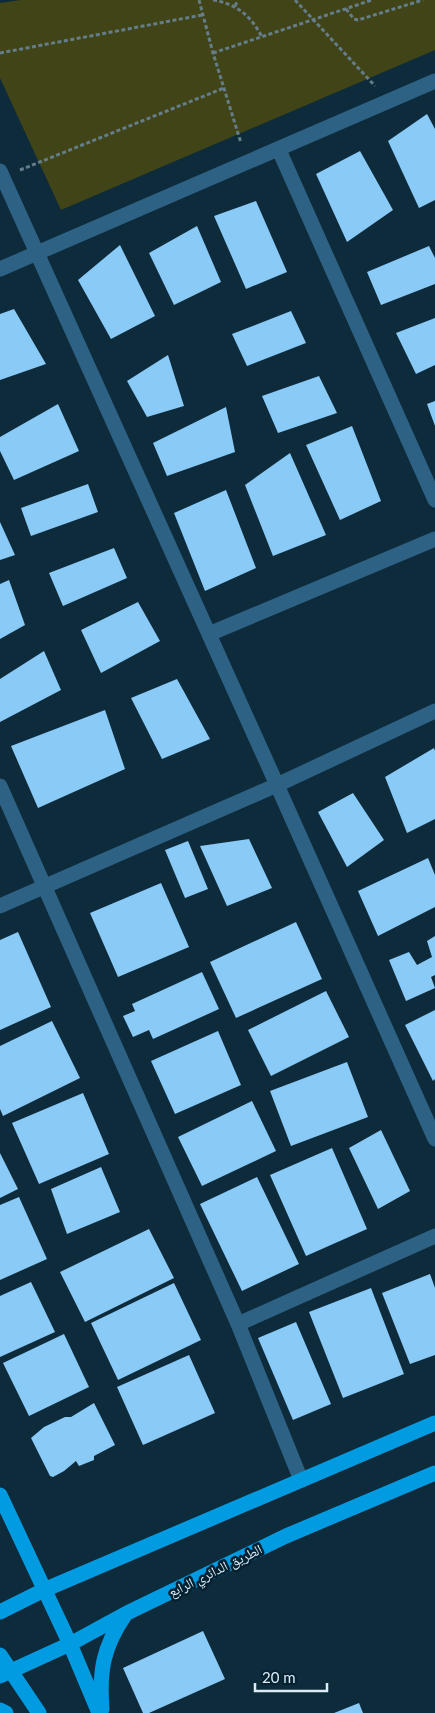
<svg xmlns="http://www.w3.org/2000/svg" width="435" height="1713" viewBox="0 0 435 1713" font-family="Lato,'Noto Naskh Arabic',sans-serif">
<rect width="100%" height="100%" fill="#0e2b3c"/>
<!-- green -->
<path fill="#404416" d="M21 0H435V50L61 210 0 78V3Z"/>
<!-- building -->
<path fill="#89caf7" d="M427 114 435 129V200L419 208 388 141Z
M360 151 393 210 347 242 316 174Z
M256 201 287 272 246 289 214 216Z
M197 226 221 282 174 305 149 253Z
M120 245 155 316 111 339 78 280Z
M429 246 435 258V284L381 305 367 272Z
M14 309 46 364 0 380V314Z
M291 311 306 343 247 366 232 334Z
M435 318V365L416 374 396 333Z
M168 355 184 406 147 417 127 381Z
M319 376 337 413 278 433 262 396Z
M435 401V426L427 404Z
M58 404 79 451 14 480 0 451V437Z
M226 407 235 452 167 476 153 443Z
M352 426 381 501 340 520 306 445Z
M290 453 326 535 273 556 245 485Z
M88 484 98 512 31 536 21 508Z
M226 490 256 568 205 591 174 513Z
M0 522 15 555 0 560Z
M114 548 127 578 63 606 49 573Z
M9 580 25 625 0 639V584Z
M138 602 160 641 101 673 81 630Z
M44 651 61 690 0 722V679Z
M177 679 210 739 162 759 131 698Z
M105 710 125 769 38 808 11 746Z
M434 748 435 751V819L407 833 385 777Z
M353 793 384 840 347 867 318 812Z
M249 839 272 888 227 906 200 846Z
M188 841 208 889 185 898 165 850Z
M428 858 435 875V907L378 936 358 891Z
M161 883 189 947 118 977 90 913Z
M296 922 322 979 236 1018 210 962Z
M18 932 51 1007 0 1030V940Z
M435 936V975L431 977 435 988 406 1001 389 960 409 952 417 965 432 957 427 941Z
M202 972 219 1009 153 1039 149 1030 133 1037 123 1016 135 1011 132 1004Z
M326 991 349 1037 271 1076 248 1030Z
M435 1010V1079L433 1081 405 1025Z
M52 1021 80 1078 3 1116 0 1109V1046Z
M218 1031 241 1085 175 1114 151 1061Z
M347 1062 368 1117 291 1146 270 1091Z
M83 1093 109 1154 39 1184 12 1123Z
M252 1101 276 1151 202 1186 178 1137Z
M381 1130 410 1191 378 1209 349 1148Z
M332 1148 367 1229 306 1256 270 1175Z
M0 1153 18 1189 0 1198Z
M101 1167 120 1212 67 1234 51 1189Z
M257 1177 299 1264 242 1291 200 1204Z
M19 1197 47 1259 0 1280V1205Z
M149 1229 174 1278 85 1322 60 1272Z
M430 1274 435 1288V1355L410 1364 382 1293Z
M31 1282 55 1332 0 1357V1296Z
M174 1283 201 1340 118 1380 91 1323Z
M371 1288 404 1374 343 1398 309 1312Z
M296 1322 331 1404 293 1420 258 1338Z
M64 1334 89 1387 29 1416 3 1363Z
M189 1355 215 1413 143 1445 117 1387Z
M94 1403 115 1445 94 1456V1460L79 1466 76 1461 64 1471 53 1477 50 1476 31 1438 44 1427 65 1417H71Z
M203 1631 225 1679 149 1713H143L123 1668Z
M359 1703 363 1713H334Z"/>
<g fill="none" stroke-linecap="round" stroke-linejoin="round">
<!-- path -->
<path stroke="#657d8b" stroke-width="3" stroke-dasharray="4 2.5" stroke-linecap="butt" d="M199 0 213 53 241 143
M213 0C237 4 251 16 262 37
M295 0 375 86
M235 6 238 0
M346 9 354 19 358 20 423 0
M0 53 202 15
M213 53 372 0
M20 170 224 88"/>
<!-- street -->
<path stroke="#2d6284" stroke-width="15" d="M279 150 435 500
M0 171 277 785 435 1139
M0 269 435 81
M209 634 435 539
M0 786 238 1324 301 1480
M0 906 277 785 435 711
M238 1324 435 1236"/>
<!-- primary -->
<path stroke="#009be1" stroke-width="15" d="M0 1495 70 1644 99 1713
M0 1612 44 1590 435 1423
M0 1655 39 1713
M0 1676 70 1644 127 1613 286 1536 435 1473
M102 1709C99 1671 103 1647 125 1615
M0 1710 6 1713"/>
</g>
<g text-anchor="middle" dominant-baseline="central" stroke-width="5" stroke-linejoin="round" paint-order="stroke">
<!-- street labels -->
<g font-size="14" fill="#dbecf7" stroke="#042132">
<text transform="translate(215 1570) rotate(-26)">الطريق الدائري الرابع</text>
</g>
</g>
<!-- scale -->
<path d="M255 1683v8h72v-8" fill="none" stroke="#dbecf7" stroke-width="2.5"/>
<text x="262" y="1683" font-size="15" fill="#dbecf7" stroke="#042132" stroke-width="4" paint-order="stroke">20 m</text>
</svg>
